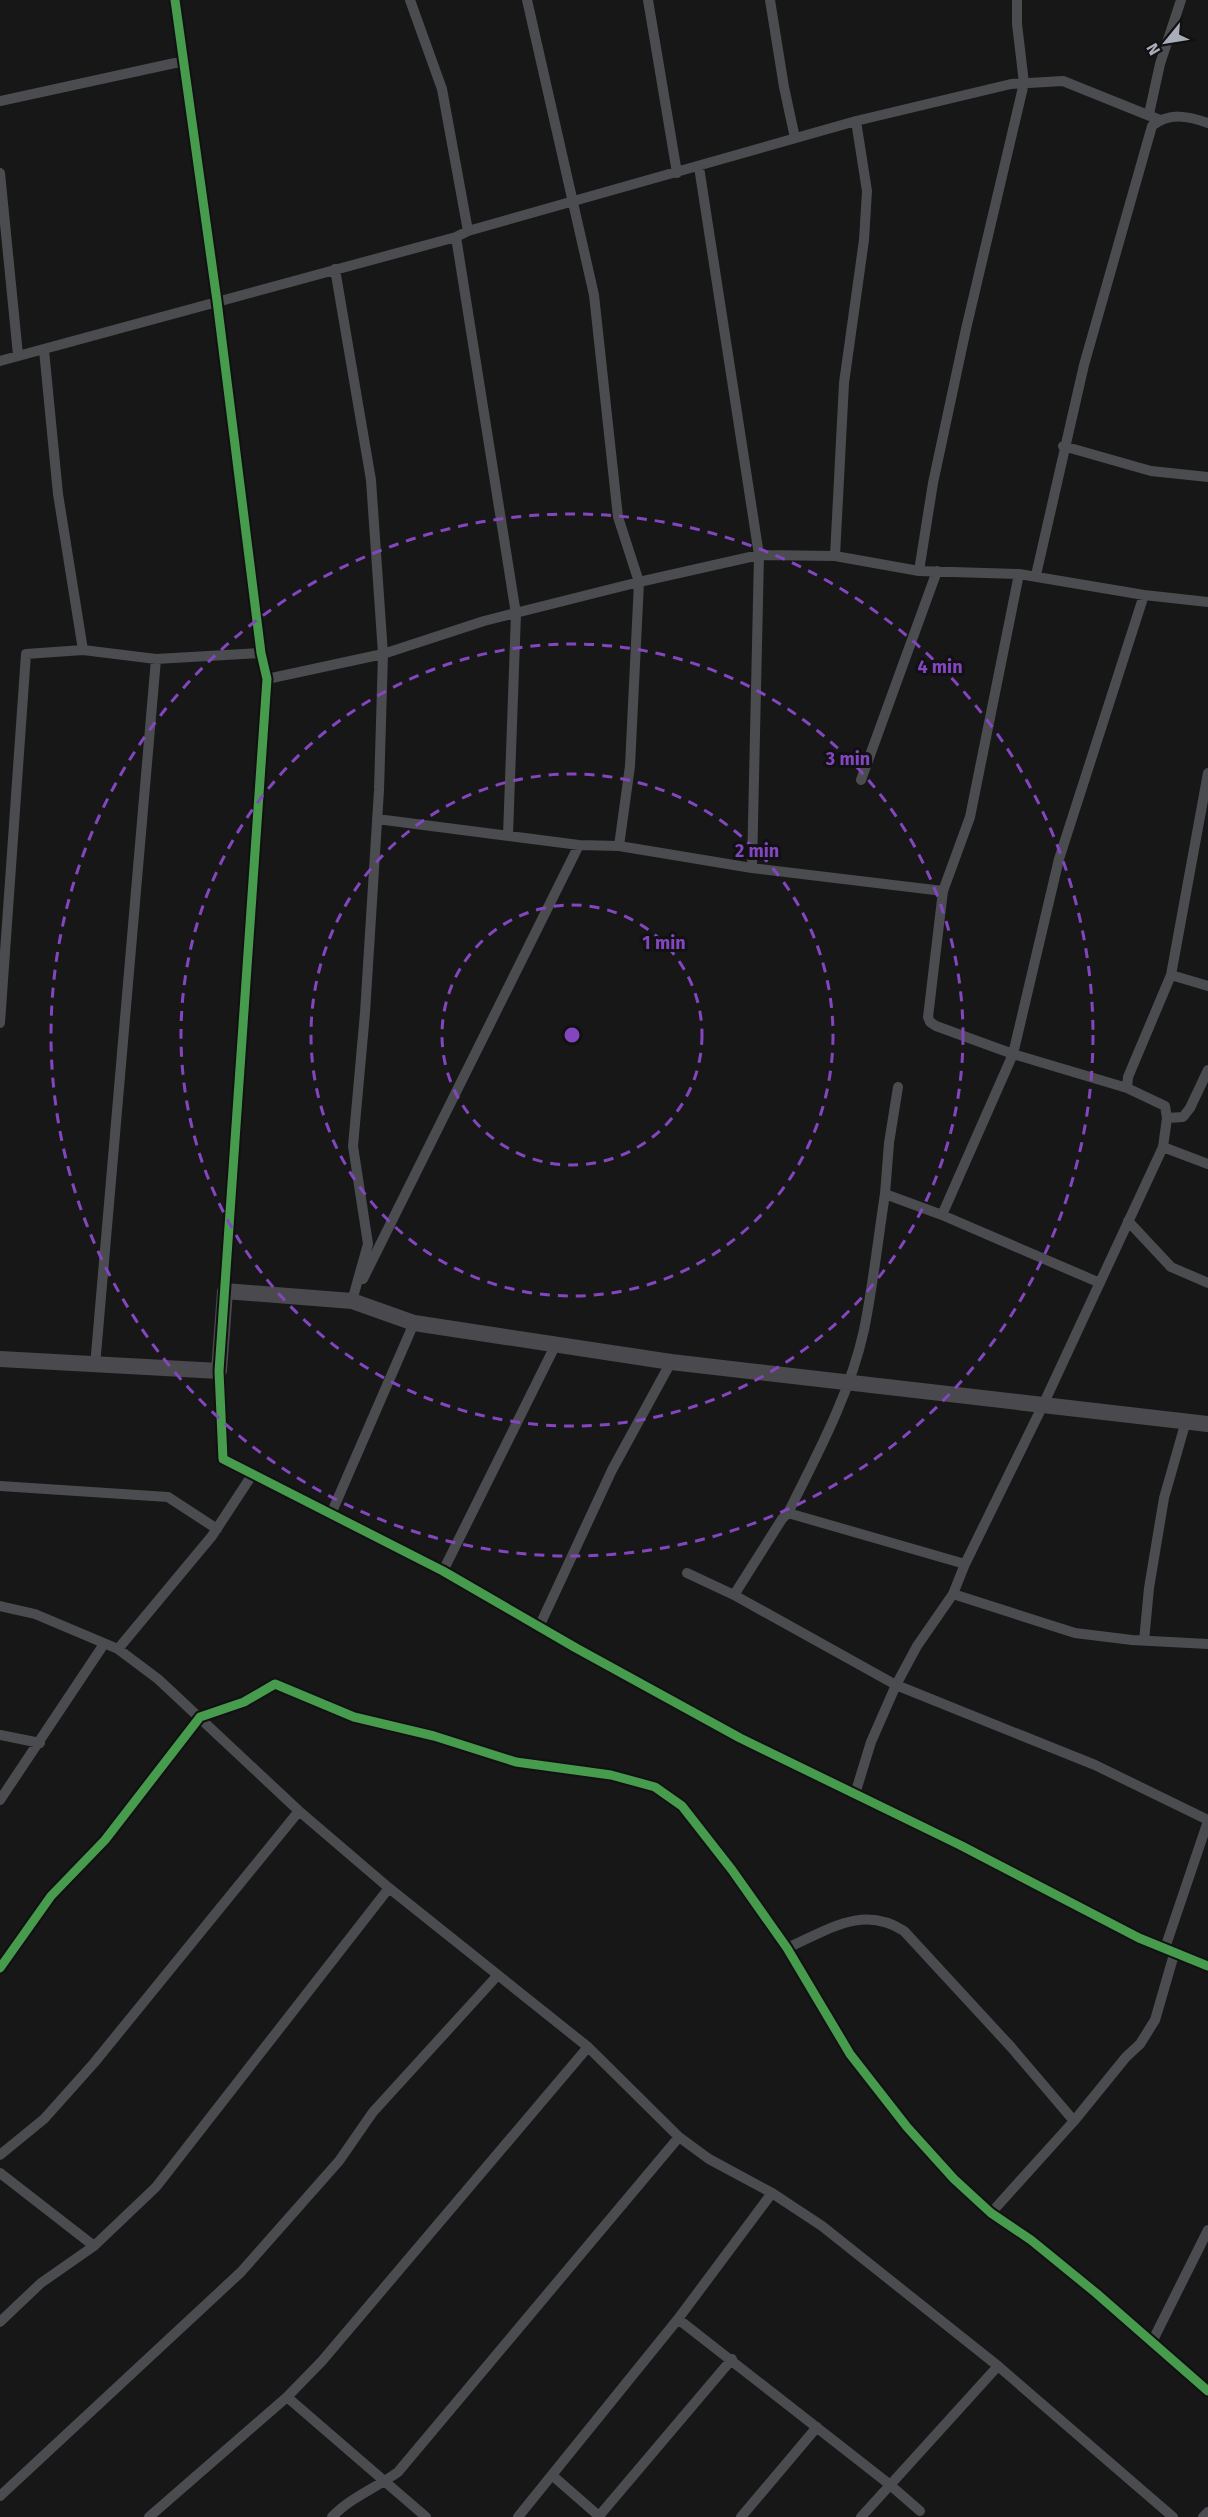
<svg xmlns="http://www.w3.org/2000/svg" width="1208" height="2517" viewBox="0 0 1208 2517" font-family="'Fira Sans',sans-serif">
<rect width="100%" height="100%" fill="#171717"/>
<g fill="none" stroke-linecap="round" stroke-linejoin="round">
<!-- street -->
<path stroke="#4b4c50" stroke-width="10" d="M175 0 217 301 261 653 267 679 225 1291
M410 0 442 89 468 231
M527 0 594 295 618 517 639 582 630 766 619 846
M648 0 677 173
M770 0 784 87 795 138
M0 101 184 61
M1149 114 1160 64 1181 0
M699 167 759 555 752 868
M0 173 18 355
M456 237 516 614 508 835
M335 269 371 480 383 654 379 790 365 1013 353 1146 368 1244 352 1301
M44 350 58 494 83 650
M0 361 456 237 468 231 856 121 1011 84 1063 81 1160 120
M1063 446 1151 471 1208 477
M835 556 844 383 864 240 867 191 856 121
M919 571 933 483 966 329 1024 83 1017 24V0
M1036 575 1084 365 1152 126C1169 112 1188 116 1208 123
M267 679 383 654 484 621 639 582 759 555 835 556 919 571 1019 574 1144 595 1208 602
M861 780 937 571
M377 819 579 845 619 846 752 868 943 891
M1171 975 1208 986
M0 1023 26 654 83 650 156 659 261 653
M898 1087 889 1143 885 1194 942 1215 1100 1283
M1127 1088 1128 1077 1171 975 1208 773
M1167 1118 1183 1117 1190 1108 1208 1070
M1163 1147 1208 1164
M942 1215 1013 1054 1059 859 1144 595
M1128 1221 1171 1267 1208 1283
M363 1279 579 845
M95 1366 156 659
M219 1371 223 1459 443 1571 576 1648 740 1738 960 1845 1139 1938 1208 1966
M0 1486 168 1497 217 1529
M788 1513 965 1564
M331 1514 414 1323
M443 1571 556 1344
M687 1573 734 1595 896 1685 1095 1765 1208 1820
M953 1594 1075 1633 1132 1640 1208 1644
M734 1595 782 1519 788 1513C817 1455 850 1394 864 1330 873 1286 878 1239 885 1194
M0 1606 35 1614 118 1649 158 1679 299 1811 389 1888 588 2047 679 2137 709 2159 772 2193 822 2226 998 2366 1173 2517
M539 1627 612 1470 671 1362
M1144 1641 1149 1588 1164 1498 1186 1421
M118 1649 212 1536 252 1475
M0 1735 40 1743
M855 1794 871 1742 896 1685 917 1646 953 1594 965 1564 1043 1405 1163 1147 1167 1118 1165 1106 1127 1088 1013 1054 936 1026 930 1022 928 1017 943 891 970 817 1019 574
M0 1800 104 1644
M787 1948C827 1931 862 1904 904 1931L1011 2047 1074 2121 991 2213
M1165 1948 1208 1821
M0 1968 51 1896 105 1840 200 1717 244 1702 275 1684 354 1717 434 1736 516 1762 611 1775 655 1787 682 1806 732 1870 787 1948 850 2054 907 2127 954 2179 991 2213 1031 2240 1096 2293 1208 2391
M1074 2121 1126 2057 1140 2044 1155 2020 1175 1951
M0 2155 44 2119 94 2063 299 1811
M0 2173 94 2246
M678 2319 889 2484 920 2511
M0 2322 41 2283 94 2246 156 2187 389 1888
M1152 2342 1208 2230
M287 2397 426 2517
M553 2476 600 2517
M0 2496 241 2272 339 2161 373 2112 497 1976
M599 2516 732 2359
M149 2517 287 2397 322 2361 588 2047
M332 2517C351 2497 376 2488 398 2472L679 2137
M518 2517 678 2319 772 2193
M741 2517 817 2427
M861 2517 998 2366
M1203 2517 1208 2512"/>
<!-- secondary -->
<path stroke="#4a4a4e" stroke-width="16" d="M0 1359 219 1371 225 1291 352 1301 414 1323 671 1362 1208 1424"/>
<defs>
<path id="cycleway" d="M175 0 217 301 261 653 267 679 219 1371 223 1459 443 1571 576 1648 740 1738 960 1845 1139 1938 1208 1966
M0 1968 51 1896 105 1840 200 1717 244 1702 275 1684 354 1717 434 1736 516 1762 611 1775 655 1787 682 1806 732 1870 787 1948 850 2054 907 2127 954 2179 991 2213 1031 2240 1096 2293 1208 2391"/>
</defs>
<!-- cycleway casing -->
<use href="#cycleway" stroke="#111113" stroke-width="13"/>
<!-- cycleway -->
<use href="#cycleway" stroke="#469c4c" stroke-width="9"/>
</g>
<!-- distance rings -->
<g fill="none" stroke="#8446be" stroke-width="3" stroke-dasharray="10 8">
<circle cx="572" cy="1035" r="130"/>
<circle cx="572" cy="1035" r="261"/>
<circle cx="572" cy="1035" r="391"/>
<circle cx="572" cy="1035" r="521"/>
</g>
<circle cx="572" cy="1035" r="9" fill="#8446be" stroke="#111113" stroke-width="3"/>
<g font-size="18" text-anchor="middle" font-weight="bold" fill="#8446be" stroke="#111113" stroke-width="6" stroke-linejoin="round" paint-order="stroke">
<text x="940" y="673">4 min</text>
<text x="848" y="765">3 min</text>
<text x="757" y="857">2 min</text>
<text x="664" y="949">1 min</text>
</g>
<!-- north arrow -->
<g transform="translate(1166 42) rotate(240)" stroke="#111113" stroke-width="4.5" paint-order="stroke">
<path d="M0-4.5L10 22L0 15L-10 22Z" fill="#a8adb8"/>
<text y="-9" font-size="16" font-weight="bold" text-anchor="middle" fill="#a8adb8">N</text>
</g>
</svg>
